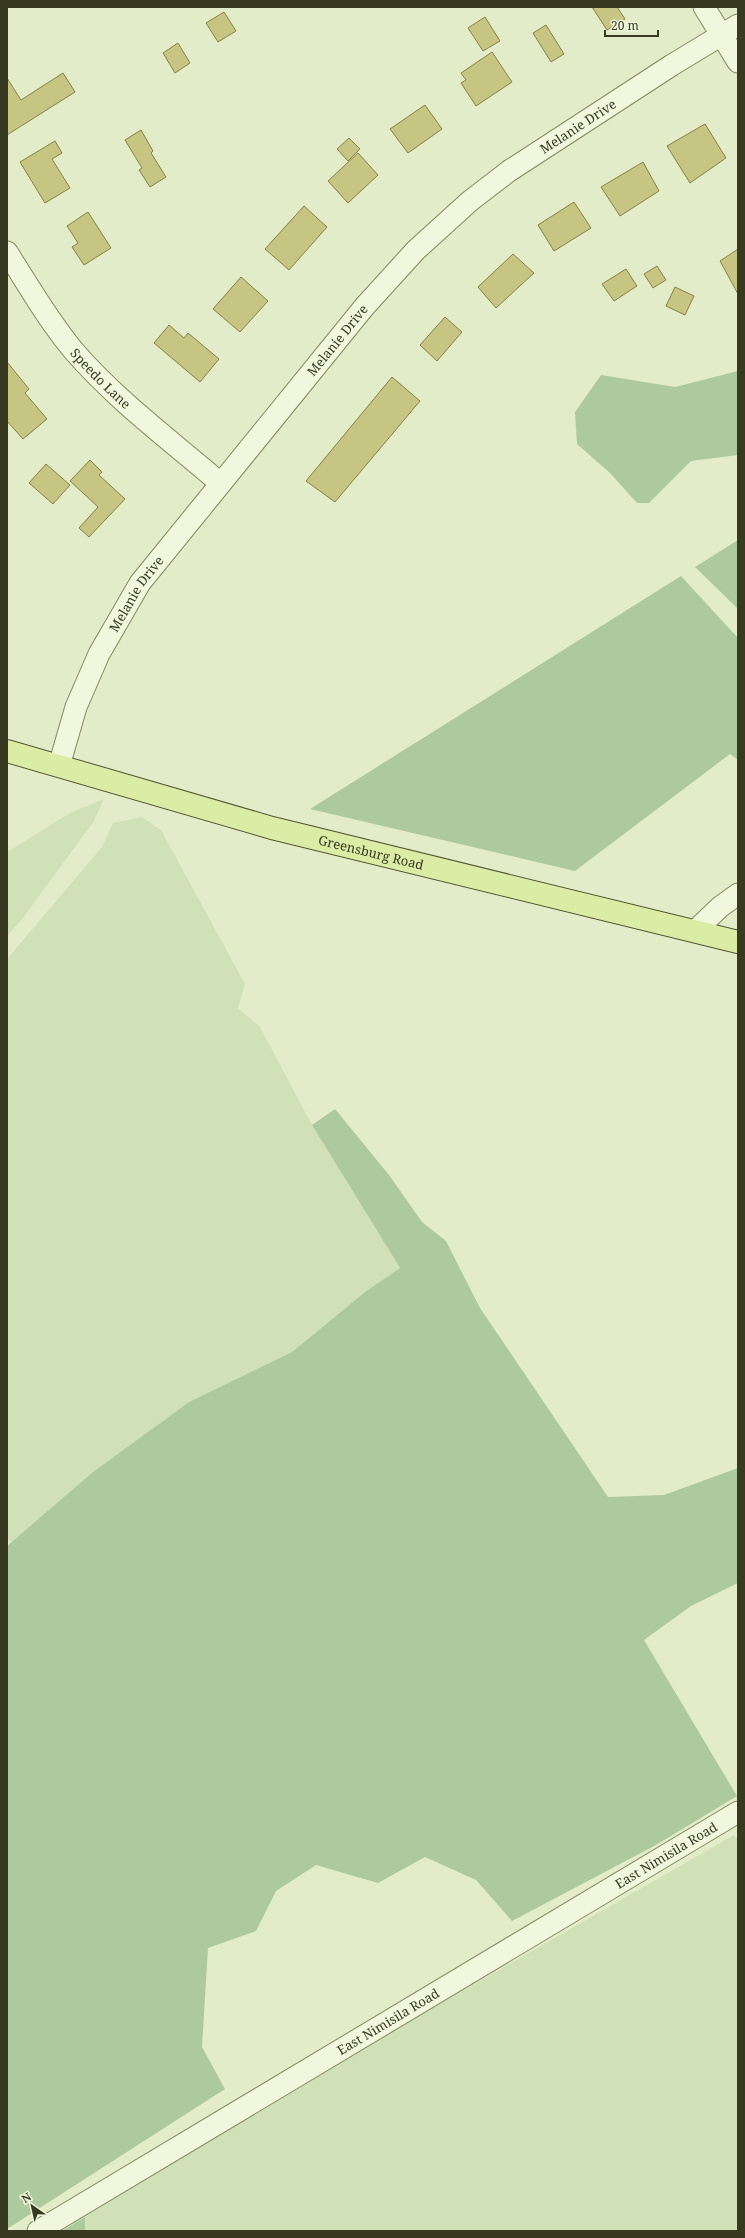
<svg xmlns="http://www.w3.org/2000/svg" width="745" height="2238" viewBox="0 0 745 2238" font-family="'Noto Serif',serif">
<rect width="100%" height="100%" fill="#e3ecc9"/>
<!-- farmland -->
<path fill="#d1e1b7" d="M104 799 94 821 23 918 7 936V852L72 812Z
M142 817 161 830 245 984 238 1008 260 1027 312 1125 400 1268 365 1292 292 1352 189 1402 93 1472 12 1542 7 1538V959L102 847 113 823Z
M734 1835 738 1841V2231H85V2217L337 2063Z"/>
<!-- green -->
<path fill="#acca9e" d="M738 371V455L691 461 649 503H637L610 473 577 444 575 412 601 375 675 387Z
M738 540V609L695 567Z
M681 576 738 638V760L730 754 575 871 310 809Z
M335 1109 389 1175 422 1222 446 1241 480 1308 608 1497 664 1495 738 1468V1583L691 1606 644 1640 737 1796 656 1845 512 1921 476 1880 425 1857 378 1883 316 1865 276 1891 256 1931 208 1948 202 2047 225 2089 7 2229V1546L93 1472 189 1402 292 1352 365 1292 400 1268 312 1125Z
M85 2217V2231H62Z"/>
<!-- building -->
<path fill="#c7c582" stroke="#858246" d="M592 7H617L625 19 607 30Z
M224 12 236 31 218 42 206 23Z
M485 17 500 41 483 51 468 28Z
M546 25 564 54 551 62 533 33Z
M178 43 190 63 175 73 163 53Z
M492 52 512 82 476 106 461 83 466 80 461 73Z
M63 73 75 92 7 135V78L21 100Z
M425 105 442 129 408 153 390 129Z
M705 124 726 158 690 183 667 146Z
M141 130 153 151 151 153 166 177 150 187 139 170 142 168 125 140Z
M349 138 360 149 348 161 337 149Z
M55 141 62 153 52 159 70 188 45 203 20 162Z
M358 153 378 175 348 203 328 181Z
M643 162 659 191 620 216 601 187Z
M574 202 591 228 554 251 538 225Z
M304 206 327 227 289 270 265 249Z
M88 212 111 248 84 265 72 247 78 243 67 226Z
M738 249V294L720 261Z
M513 254 534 273 496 308 478 287Z
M657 266 666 280 653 288 644 274Z
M626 269 637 286 614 301 602 284Z
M241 277 268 301 240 332 213 309Z
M675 287 694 296 685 315 666 306Z
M445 317 462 332 437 361 420 345Z
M169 325 184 338 188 333 219 359 200 382 154 343Z
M7 362 29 389 25 393 47 419 23 439 7 421Z
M392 377 420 401 335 502 306 481Z
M90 460 102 472 99 475 125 499 89 537 79 528 98 507 70 481Z
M46 464 70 485 53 504 29 483Z"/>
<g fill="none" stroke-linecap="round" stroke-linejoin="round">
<defs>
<g id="minor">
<path d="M704 7 738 62"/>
<path id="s1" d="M7 252C28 285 48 320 73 350 116 400 170 440 219 482"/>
<path id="s2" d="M59 766 76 707 99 654 140 583 365 306 416 250 470 201 509 171 672 65 738 25"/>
<path d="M695 931 720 907 738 894"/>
<path id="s3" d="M38 2231 738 1812"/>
</g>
<g id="major">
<path id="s4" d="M7 751 272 828 738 942"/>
</g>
</defs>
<!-- minor casing -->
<use href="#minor" stroke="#84875f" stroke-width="23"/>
<!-- major casing -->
<use href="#major" stroke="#555633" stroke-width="24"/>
<!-- minor -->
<use href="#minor" stroke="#f0f7dc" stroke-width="21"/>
<!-- major -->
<use href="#major" stroke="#dbeca5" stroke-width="22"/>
</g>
<g text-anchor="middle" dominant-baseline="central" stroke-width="3.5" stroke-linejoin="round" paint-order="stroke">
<!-- street labels -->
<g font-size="13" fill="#383921" stroke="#edf4d9">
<text stroke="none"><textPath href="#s2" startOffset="838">Melanie Drive</textPath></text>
<text stroke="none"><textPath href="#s2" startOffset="514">Melanie Drive</textPath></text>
<text stroke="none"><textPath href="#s1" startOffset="158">Speedo Lane</textPath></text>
<text stroke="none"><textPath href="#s2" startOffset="190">Melanie Drive</textPath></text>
<text stroke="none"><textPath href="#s4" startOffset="378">Greensburg Road</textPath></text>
<text stroke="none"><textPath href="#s3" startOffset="732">East Nimisila Road</textPath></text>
<text stroke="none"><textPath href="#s3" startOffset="408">East Nimisila Road</textPath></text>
</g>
</g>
<!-- border -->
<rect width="745" height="2238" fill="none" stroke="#383921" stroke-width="16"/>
<!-- north arrow -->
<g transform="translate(32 2206) rotate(326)" stroke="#edf4d9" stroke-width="3" paint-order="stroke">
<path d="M0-3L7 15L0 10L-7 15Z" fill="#383921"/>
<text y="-6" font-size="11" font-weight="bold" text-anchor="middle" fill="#383921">N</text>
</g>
<!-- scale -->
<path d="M605 30v6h53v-6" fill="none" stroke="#383921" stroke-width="2"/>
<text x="611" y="30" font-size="12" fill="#383921" stroke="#edf4d9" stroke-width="3" paint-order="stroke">20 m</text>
</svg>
